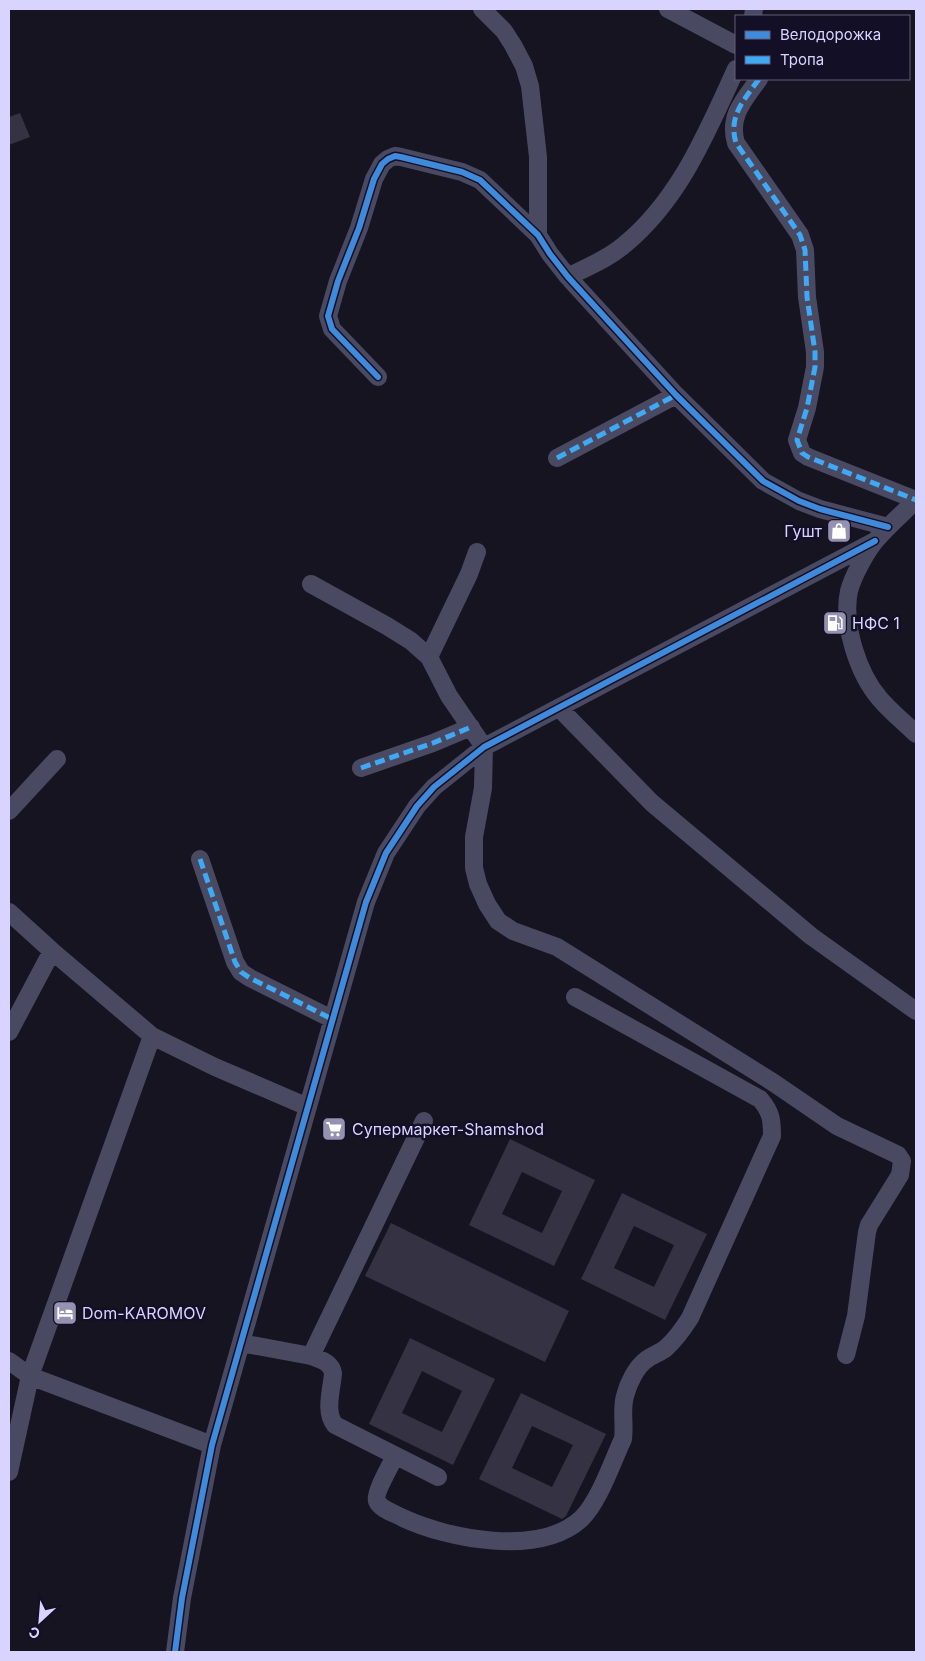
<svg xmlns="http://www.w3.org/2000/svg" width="925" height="1661" viewBox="0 0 925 1661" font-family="Inter,sans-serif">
<rect width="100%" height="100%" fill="#161421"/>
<!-- building -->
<path fill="#343243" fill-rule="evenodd" d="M20 113 30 137 9 145V117Z
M510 1139 595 1180 554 1266 469 1225ZM522 1172 562 1191 542 1233 502 1214Z
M622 1193 707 1234 665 1320 581 1279ZM634 1226 674 1245 654 1287 614 1268Z
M391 1223 569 1311 545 1362 365 1276Z
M410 1338 495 1379 453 1465 369 1424ZM422 1371 462 1391 442 1432 402 1413Z
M521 1393 606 1434 566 1516 562 1519 479 1479ZM532 1426 573 1445 552 1487 512 1468Z"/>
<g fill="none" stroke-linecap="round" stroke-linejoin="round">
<!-- minor -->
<path stroke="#4a4962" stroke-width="18" d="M482 9 504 31 513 45 524 66 530 86 538 157V235
M668 9 736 45
M753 16 754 9
M759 79C744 100 728 116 736 143L800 235 805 250 807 297 815 352V367L807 408 797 440 802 453 808 457 916 500
M568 277C587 267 608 259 624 245 680 199 707 132 736 69
M378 377 332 329 328 316 338 281 359 228 374 179 382 164 388 159 395 156 401 157 462 172 480 180 538 235 550 254 568 277 676 395 763 481 799 501 820 509 888 527
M557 458 676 395
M916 500C903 513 888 526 876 540 866 552 853 576 849 591 842 624 858 674 880 699 891 712 904 722 916 734
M311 584 387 626 411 641 429 657 449 696 484 747 483 788 474 837V868L478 884 487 904 498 921 513 931 557 947 774 1083 837 1126 898 1155 902 1161 900 1175 869 1225 867 1232 856 1316 846 1355
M429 657 469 574 477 552
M559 708 652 803 811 936 916 1011
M361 768 433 743 471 727
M9 811 57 759
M200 859 235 962 241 972 250 978 332 1019
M9 912 52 951 152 1036 215 1067 308 1107
M9 1032 52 951
M241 1343 311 1356 424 1121
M311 1356C321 1360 331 1362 333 1373 332 1389 324 1412 335 1425L438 1477
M9 1361 30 1376 212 1445
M395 1456C391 1465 374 1493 377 1501 380 1509 396 1514 403 1518 448 1539 539 1557 581 1519 599 1502 612 1462 623 1439 625 1425 621 1410 625 1396 628 1384 636 1367 646 1360 652 1355 660 1353 666 1348 676 1339 683 1329 690 1318L772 1136C772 1119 771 1112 760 1099L575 997
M9 1472 30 1376 152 1036
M175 1652 182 1598 212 1445 366 902 386 853 417 806 434 787 484 747 875 541"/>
<!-- quiet -->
<path stroke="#3fa9f5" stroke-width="5" stroke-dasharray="10 5" stroke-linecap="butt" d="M759 79C744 100 728 116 736 143L800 235 805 250 807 297 815 352V367L807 408 797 440 802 453 808 457 916 500
M557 458 676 395
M361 768 433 743 471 727
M200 859 235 962 241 972 250 978 332 1019"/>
<defs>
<path id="cycleway" d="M378 377 332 329 328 316 338 281 359 228 374 179 382 164 388 159 395 156 401 157 462 172 480 180 538 235 550 254 568 277 676 395 763 481 799 501 820 509 888 527
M175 1652 182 1598 212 1445 366 902 386 853 417 806 434 787 484 747 875 541"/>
</defs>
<!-- cycleway casing -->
<use href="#cycleway" stroke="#130f26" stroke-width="9"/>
<!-- cycleway -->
<use href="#cycleway" stroke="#408adc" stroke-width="6"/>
</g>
<!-- icons -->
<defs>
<symbol id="shop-square" viewBox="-11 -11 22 22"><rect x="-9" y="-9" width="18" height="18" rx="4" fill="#9591b1" stroke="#130f26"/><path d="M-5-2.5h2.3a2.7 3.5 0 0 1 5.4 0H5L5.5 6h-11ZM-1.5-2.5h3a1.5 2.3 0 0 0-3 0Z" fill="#fff"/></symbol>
<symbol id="fuel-square" viewBox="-11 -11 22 22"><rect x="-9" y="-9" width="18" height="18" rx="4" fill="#9591b1" stroke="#130f26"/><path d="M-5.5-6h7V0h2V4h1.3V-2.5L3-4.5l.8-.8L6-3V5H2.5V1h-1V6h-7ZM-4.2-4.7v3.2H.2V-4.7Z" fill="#fff"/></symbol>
<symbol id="supermarket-square" viewBox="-11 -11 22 22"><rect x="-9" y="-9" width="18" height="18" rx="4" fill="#9591b1" stroke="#130f26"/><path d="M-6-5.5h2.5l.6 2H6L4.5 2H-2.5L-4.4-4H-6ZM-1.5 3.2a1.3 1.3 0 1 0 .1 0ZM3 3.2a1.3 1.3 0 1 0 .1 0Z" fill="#fff"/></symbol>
<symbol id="hotel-square" viewBox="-11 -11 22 22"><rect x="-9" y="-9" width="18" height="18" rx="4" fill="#9591b1" stroke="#130f26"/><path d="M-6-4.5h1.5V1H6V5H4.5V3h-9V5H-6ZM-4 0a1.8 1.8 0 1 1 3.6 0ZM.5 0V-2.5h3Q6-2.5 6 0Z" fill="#fff"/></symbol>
</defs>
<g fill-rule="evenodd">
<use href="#shop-square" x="825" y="517" width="28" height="28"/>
<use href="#fuel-square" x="821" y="609" width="28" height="28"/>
<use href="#supermarket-square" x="320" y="1115" width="28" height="28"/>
<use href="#hotel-square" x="51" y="1299" width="28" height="28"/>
</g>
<g text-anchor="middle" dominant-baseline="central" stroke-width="5" stroke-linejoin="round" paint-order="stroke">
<!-- poi labels -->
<g font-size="16" fill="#d9d4ff" stroke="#130f26" text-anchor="start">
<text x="822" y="531" text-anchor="end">Гушт</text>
<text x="852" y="623">НФС 1</text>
<text x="352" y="1129">Супермаркет-Shamshod</text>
<text x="82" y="1313">Dom-KAROMOV</text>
</g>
</g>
<!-- border -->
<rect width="925" height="1661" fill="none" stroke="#d9d4ff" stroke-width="20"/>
<!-- legend -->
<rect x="735" y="15" width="175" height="65" fill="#130f26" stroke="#625e7d"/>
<rect x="745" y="31" width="25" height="8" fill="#408adc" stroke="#625e7d"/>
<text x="780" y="40" font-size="15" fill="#d9d4ff">Велодорожка</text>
<rect x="745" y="56" width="25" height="8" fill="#3fa9f5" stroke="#625e7d"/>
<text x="780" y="65" font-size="15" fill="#d9d4ff">Тропа</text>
<!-- north arrow -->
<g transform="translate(40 1621) rotate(206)" stroke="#130f26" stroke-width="4" paint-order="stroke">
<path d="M0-4L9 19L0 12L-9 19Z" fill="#d9d4ff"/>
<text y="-8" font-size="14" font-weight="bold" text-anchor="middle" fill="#d9d4ff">С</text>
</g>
</svg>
